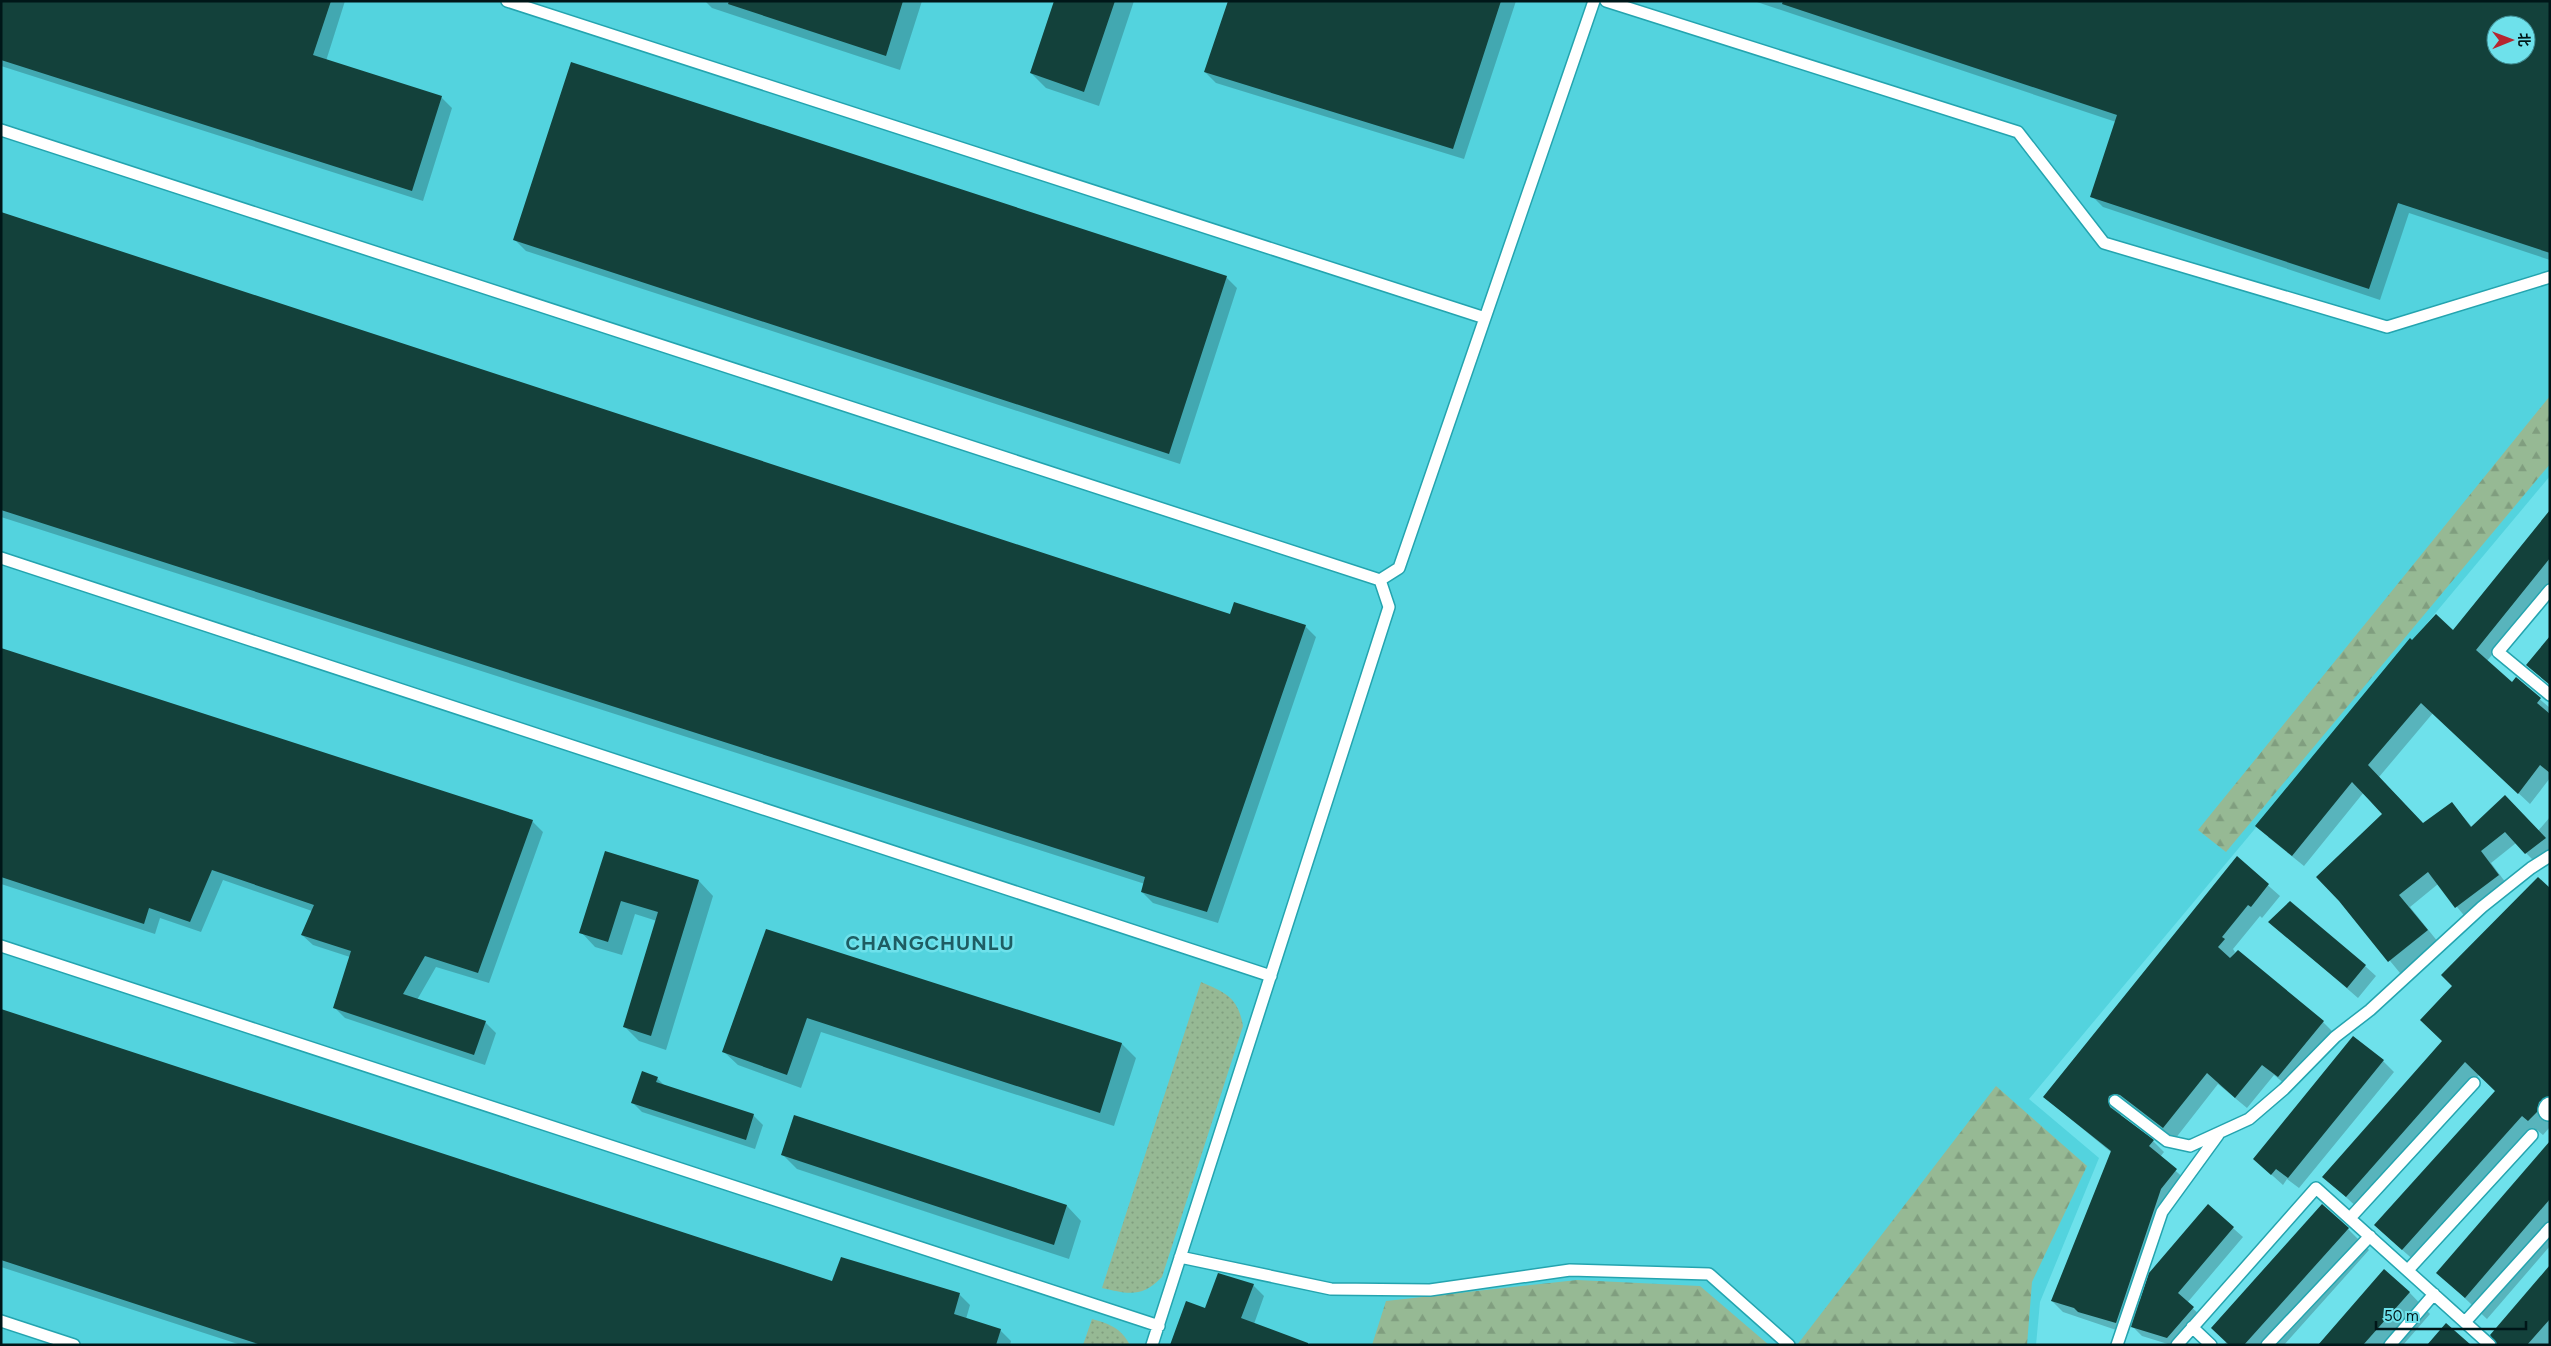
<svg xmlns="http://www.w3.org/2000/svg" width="2551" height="1346" viewBox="0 0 2551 1346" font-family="Figtree,'Noto Sans SC',sans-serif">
<defs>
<pattern id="grass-dots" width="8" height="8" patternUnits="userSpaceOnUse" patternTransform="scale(1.25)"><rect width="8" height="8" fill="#96b994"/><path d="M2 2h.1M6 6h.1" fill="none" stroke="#809e7f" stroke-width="1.8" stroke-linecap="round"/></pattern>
<pattern id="forest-firs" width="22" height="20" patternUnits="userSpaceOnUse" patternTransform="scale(1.25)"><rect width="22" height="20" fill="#96b994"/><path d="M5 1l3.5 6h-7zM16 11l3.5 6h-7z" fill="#809e7f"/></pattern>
</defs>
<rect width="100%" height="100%" fill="#6ee1eb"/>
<!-- built -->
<path fill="#53d3de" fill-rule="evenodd" d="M1 1H2550V476L2029 1099 2099 1158 2040 1302 2036 1345H1ZM2496 25H2526V55H2496Z"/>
<!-- grass -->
<path fill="url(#grass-dots)" d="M1201 982C1226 993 1238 997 1243 1026L1162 1277C1142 1298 1128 1294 1102 1288Z
M1092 1319C1110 1324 1121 1328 1130 1345H1083Z"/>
<!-- forest -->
<path fill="url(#forest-firs)" d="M2550 396V464L2226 852 2198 830Z
M1996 1086 2087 1166 2032 1282 2027 1345H1797Z
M1577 1280 1700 1286 1769 1345H1372L1386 1301Z"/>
<!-- shadow -->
<path fill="#0003" fill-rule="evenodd" d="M1 1H345L326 61 441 97 452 108 423 201 1 66Z
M705 1H922L900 70 712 8Z
M1055 1H1134L1099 106 1046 88 1031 73Z
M1229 1H1516L1464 159 1216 83 1205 72Z
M1754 1H2550V260L2409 213 2380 300 2103 207 2092 196 2116 122ZM2496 25H2526V55H2496Z
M1 213 1231 616 1305 626 1316 637 1218 923 1153 903 1142 892 1145 884 1 517Z
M515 240 1226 277 1237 288 1180 464 526 251Z
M2550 512V583L2487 661 2512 684 2516 679 2550 708 2548 715 2550 716V778L2530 804 2433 713 2379 777 2423 824 2452 804 2472 827 2538 831 2550 817V855L2538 865 2516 843 2491 863 2509 887 2467 919 2438 884 2410 907 2438 942 2400 973 2340 900 2384 814 2364 792 2304 866 2268 837 2412 642 2454 632Z
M1 649 532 821 543 832 489 983 436 967 417 1000 485 1022 496 1033 485 1065 345 1018 334 1007 350 957 313 945 302 935 312 911 223 880 201 932 160 918 155 934 1 884Z
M606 852 699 881 713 896 666 1050 639 1041 625 1027 657 921 635 914 622 955 595 947 581 932Z
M2237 858 2280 896 2262 918 2260 916 2233 949 2235 952 2231 957 2323 1022 2334 1033 2290 1088 2274 1075 2247 1108 2218 1084 2175 1139 2132 1106 2124 1105 2120 1108 2121 1116 2153 1141 2164 1152 2160 1157 2187 1181 2172 1201 2139 1301H2141L2208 1206 2243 1237 2187 1303 2202 1317 2178 1345H2171L2142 1336 2131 1325 2128 1334 2063 1312 2052 1301 2112 1153 2044 1097Z
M2550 890V1127L2543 1135 2537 1130 2417 1263 2390 1239 2497 1092 2479 1075 2360 1210 2324 1177 2443 1042Z
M2270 922 2365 966 2376 976 2358 998Z
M766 931 1122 1044 1136 1058 1114 1126 821 1032 801 1088 738 1065 723 1051Z
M1 1010 833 1282 959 1294 970 1305 966 1319 1000 1330 1011 1341 1010 1345H241L1 1267Z
M2383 1061 2394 1072 2299 1188 2287 1179 2283 1185 2254 1159Z
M657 1078 666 1087 753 1115 763 1125 755 1149 642 1112 633 1103Z
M795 1116 1067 1206 1081 1221 1069 1259 797 1169 782 1154Z
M2550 1153V1246L2487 1319 2438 1273Z
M2348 1229 2369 1250 2284 1345H2223Z
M2550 1267V1345H2513Z
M1253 1285 1264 1296 1254 1324 1206 1309Z
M2409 1292 2430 1314 2403 1345H2319Z"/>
<!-- building -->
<path fill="#13413b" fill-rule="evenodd" d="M1 1H331L313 55 442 96 412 191 1 60Z
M729 1H903L886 56 728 4Z
M1054 1H1115L1084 92 1030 73Z
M1228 1H1501L1453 149 1204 72Z
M1783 1H2550V253L2398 203 2369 289 2090 197 2117 115 1782 4ZM2496 25H2526V55H2496Z
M571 62 1227 276 1169 454 513 240Z
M1 212 1230 614 1234 602 1306 625 1207 912 1141 892 1145 877 1 510Z
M2550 510V558L2476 650 2512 682 2516 677 2541 698 2537 703 2550 714V773L2540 765 2518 794 2421 703 2368 765 2423 823 2452 802 2471 827 2505 795 2546 838 2525 854 2505 832 2481 851 2499 875 2455 908 2428 872 2399 895 2428 930 2388 962 2339 901 2316 877 2382 814 2370 801 2352 782 2292 856 2255 826 2410 638 2412 640 2436 614 2453 630Z
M2550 636V685L2526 665Z
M1 648 533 820 478 973 425 956 403 994 486 1021 474 1055 333 1008 351 951 301 935 314 905 212 870 190 922 149 908 144 924 1 877Z
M605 851 699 880 651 1036 623 1027 658 912 621 901 608 942 579 933Z
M2237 856 2269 884 2251 907 2248 905 2222 937 2225 939 2218 947 2230 958 2238 950 2324 1021 2278 1077 2262 1065 2235 1098 2207 1073 2163 1128 2120 1095 2116 1094 2109 1096 2108 1100 2110 1107 2154 1140 2149 1146 2177 1169 2161 1189 2116 1323 2078 1312 2074 1308 2051 1301 2111 1151 2043 1097Z
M2538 877 2550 888V1096L2539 1102 2537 1112 2528 1121 2522 1116 2402 1250 2374 1225 2495 1091 2465 1062 2346 1197 2322 1177 2442 1041 2420 1020 2452 986 2441 975Z
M2290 901 2366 965 2347 988 2268 922Z
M766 929 1122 1043 1100 1113 807 1018 787 1075 722 1052Z
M1 1009 832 1281 841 1257 960 1293 954 1314 1001 1329 996 1345H261L1 1260Z
M2353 1036 2384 1060 2288 1178 2276 1169 2271 1175 2253 1159Z
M642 1071 658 1077 656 1082 754 1114 746 1140 631 1103Z
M794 1115 1067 1205 1054 1245 781 1155Z
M2550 1141V1199L2465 1298 2436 1273Z
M2208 1204 2234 1227 2178 1293 2194 1307 2167 1338 2131 1327 2149 1273Z
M2322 1204 2349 1228 2244 1345H2229L2211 1328Z
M2550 1265V1319L2527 1345H2497L2490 1335Z
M2384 1269 2410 1292 2363 1345H2318Z
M1218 1273 1254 1284 1241 1318 1308 1343V1345H1170L1186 1301 1205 1308Z
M2446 1323 2471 1345H2427Z"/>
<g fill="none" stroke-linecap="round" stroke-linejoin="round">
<defs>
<path id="lane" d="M507 1 1485 318
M1606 1 2018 132 2104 243 2387 327 2550 277
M1 130 1380 580
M1 558 1271 976
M1380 580 1399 568 1594 1
M2550 590 2498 652 2550 695
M1 946 1159 1326
M2115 1101 2167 1141 2190 1146 2249 1119 2284 1089 2335 1037 2370 1010 2482 907 2531 868 2550 856
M2350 1218 2474 1083
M1180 1257 1331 1289 1430 1290 1570 1270 1709 1274 1789 1345
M2408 1270 2532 1135
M1 1321 74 1345
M2465 1322 2550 1228
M2192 1327 2211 1345
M1152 1345 1389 607 1380 580
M2117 1345 2162 1212 2218 1135
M2177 1345 2316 1188 2490 1345
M2267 1345 2370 1236
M2390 1345 2434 1294"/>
<path id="street" d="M2549 1110 2550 1108"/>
</defs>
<!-- lane casing -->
<use href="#lane" stroke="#24a4af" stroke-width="14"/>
<!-- street casing -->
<use href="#street" stroke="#24a4af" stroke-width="24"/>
<!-- lane -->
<use href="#lane" stroke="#fff" stroke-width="11"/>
<!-- street -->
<use href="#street" stroke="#fff" stroke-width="21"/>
</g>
<g text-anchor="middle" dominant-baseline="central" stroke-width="5" stroke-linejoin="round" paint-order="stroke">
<!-- district labels -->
<g font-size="20" font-weight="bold" letter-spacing="1" fill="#1e5d63" stroke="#6ee1eb">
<text x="930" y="943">CHANGCHUNLU</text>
</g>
</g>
<!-- border -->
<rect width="2551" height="1346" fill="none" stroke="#001618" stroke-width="5"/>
<!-- north arrow -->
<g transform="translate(2511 40) rotate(89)"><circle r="24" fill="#6ee1eb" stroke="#429097"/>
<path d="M0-4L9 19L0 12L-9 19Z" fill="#b6252f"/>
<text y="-8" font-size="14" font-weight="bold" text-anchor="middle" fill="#001618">北</text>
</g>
<!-- scale -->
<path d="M2376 1321v8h150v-8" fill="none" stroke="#001618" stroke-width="2.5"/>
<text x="2384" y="1321" font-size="15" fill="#001618" stroke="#6ee1eb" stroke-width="4" paint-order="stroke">50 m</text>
</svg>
